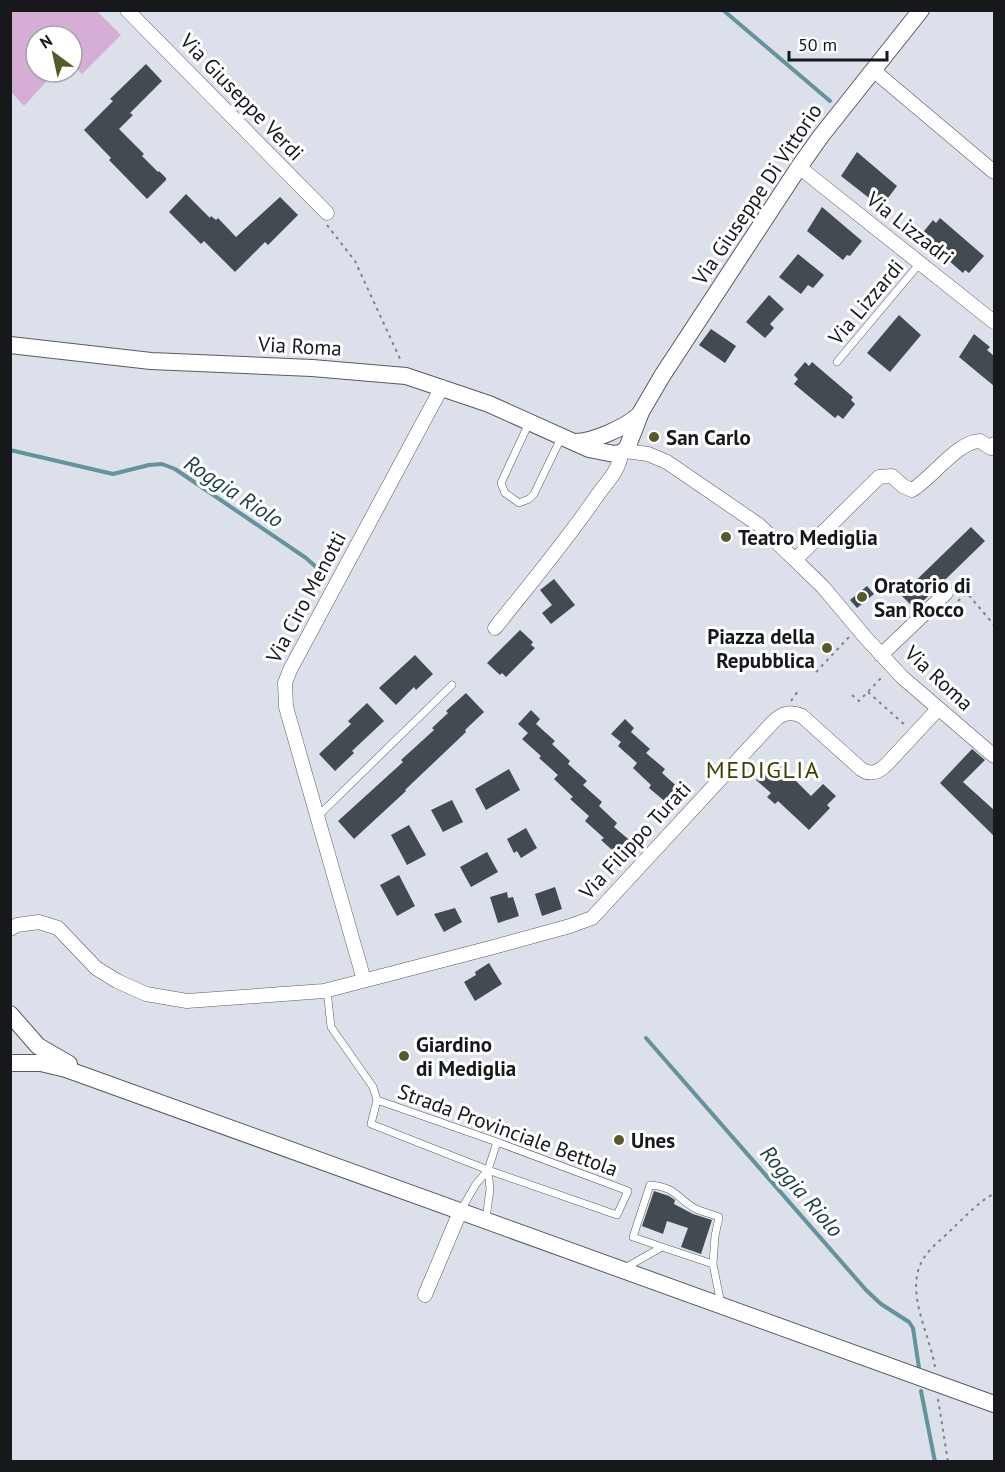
<svg xmlns="http://www.w3.org/2000/svg" width="1005" height="1472" viewBox="0 0 1005 1472" font-family="'PT Sans',sans-serif">
<rect width="100%" height="100%" fill="#dbe0ea"/>
<!-- green -->
<path fill="#d6aed5" d="M11 10 97 11 121 35 82 74 72 65V36H36V72H55L24 106 11 92Z"/>
<g fill="none" stroke-linecap="round" stroke-linejoin="round">
<!-- stream -->
<path stroke="#63949b" stroke-width="4" d="M723 10 830 101
M10 450 113 474 149 465 162 464 175 469 306 558 325 575
M646 1038 866 1290 881 1304 909 1322 913 1328 919 1368
M921 1391 935 1462"/>
</g>
<!-- building -->
<path fill="#424b51" d="M146 64 162 81 130 113 133 115 119 129 144 154 142 156 158 172 159 171 166 178V180L147 199 109 160 111 158 84 130 113 101 110 99Z
M857 152 897 186 885 202 882 200 878 205 841 176Z
M186 194 210 218 211 216 216 220 218 218 236 237 280 197 298 215 268 245 265 242 235 272 204 241 201 244 169 212Z
M822 207 862 241 850 256 847 255 843 260 807 231Z
M940 218 984 256 969 273 965 270 963 273 920 236 933 220 936 223Z
M798 254 824 275 813 288 808 285 801 294 779 277Z
M769 295 784 309 770 324 774 328 765 338 746 322Z
M899 315 921 335 890 372 867 353Z
M711 329 736 346 725 363 699 345Z
M974 334 990 347 987 350 994 356V386L959 357Z
M805 362 809 366 812 362 853 397 851 400 855 404 843 419 838 415 835 418 794 384 798 379 794 375Z
M971 527 985 541 915 609 901 595Z
M554 579 575 605 551 624 542 613 552 605 540 590Z
M867 586 874 594 857 608 850 600Z
M520 630 533 642 531 645 535 648 506 677 502 673 500 675 487 663Z
M415 655 433 674 416 690 414 687 396 705 379 688Z
M466 693 484 712 465 730 466 732 405 790 406 791 354 839 338 821 403 762 401 760 434 730 432 728 448 713 446 711Z
M367 703 384 721 352 751 354 753 335 771 319 754 351 724 348 721Z
M531 710 540 719 536 724 555 741 552 744 570 761 568 764 587 781 583 785 602 802 599 806 617 823 614 827 633 843 620 857 601 840 604 838 585 821 589 816 570 799 573 797 554 779 558 775 539 758 541 756 522 739 528 733 518 724Z
M625 719 634 728 631 732 650 749 646 753 665 769 662 773 681 790 668 804 649 788 651 785 633 768 637 763 618 746 621 742 611 734Z
M972 749 985 760 963 782 994 810V836L940 783Z
M772 763 777 768 780 765 811 796 823 784 836 796 827 805 830 808 809 830 778 801 775 804 767 797 771 793 756 780Z
M509 769 520 790 486 810 475 789Z
M452 800 463 822 443 832 431 810Z
M409 825 426 855 407 865 391 835Z
M526 828 537 848 521 858 517 851 514 853 507 839Z
M487 852 498 872 471 887 460 867Z
M399 875 415 906 397 916 380 885Z
M555 887 562 909 542 916 535 894Z
M507 892 508 898 513 897 519 916 498 923 490 897Z
M455 908 462 922 444 932 434 914Z
M489 963 502 984 475 1001 464 982 476 975 475 972Z
M654 1191 669 1196 675 1200 674 1204 693 1214 712 1220 701 1254 681 1247 688 1228 667 1221 663 1234 642 1226Z"/>
<g fill="none" stroke-linecap="round" stroke-linejoin="round">
<defs>
<path id="service" d="M837 362 920 263
M529 423 501 483 505 493 515 500 519 503 529 499 534 494 561 438
M317 817 452 685
M327 990 331 1027 373 1087 377 1100 371 1124 488 1170 617 1215 628 1191 497 1142 377 1100
M461 1210 476 1184 488 1170 497 1142
M486 1219 490 1189 488 1170
M662 1247 633 1237 650 1185C677 1187 677 1199 696 1209 703 1212 712 1214 719 1217L715 1236 713 1264
M623 1269 662 1247 713 1264 721 1304"/>
<path id="minor" d="M127 10 327 213
M873 70 994 172
M799 167 994 322
M625 451 648 454 667 462 759 525 823 587 865 637 902 677 994 756
M796 559 879 477 892 476 903 486 912 490C932 478 958 441 980 441L991 448 994 444
M495 628C530 584 567 540 599 493 608 481 620 469 621 453
M881 655 946 593
M10 929 17 925 39 922 58 928 96 968 117 981 146 994 187 1001 324 991 486 949 570 926 592 918 773 722C782 713 790 711 802 716L861 769C871 776 879 772 887 764L938 709
M364 980 286 707 285 683 290 670 442 387
M425 1295 460 1212"/>
<path id="tertiary" d="M10 345 151 361 312 368 406 376 489 404 589 449 614 454 621 453 627 448 641 412 662 376 799 167 821 136 921 10
M575 442C593 442 626 427 639 415
M10 1014 38 1046 69 1064
M10 1063H41L66 1069 994 1404"/>
</defs>
<!-- service casing -->
<use href="#service" stroke="#575b64" stroke-width="8"/>
<!-- minor casing -->
<use href="#minor" stroke="#575b64" stroke-width="15"/>
<!-- tertiary casing -->
<use href="#tertiary" stroke="#575b64" stroke-width="18"/>
<!-- path -->
<path stroke="#7f828a" stroke-width="2" stroke-dasharray="3 4.5" stroke-linecap="butt" d="M327 225 355 261 401 361
M958 601 967 593 994 625
M816 672 849 637
M868 692 906 726
M852 695 859 701 883 676
M791 701 798 691
M935 1367C930 1335 906 1295 921 1263 927 1250 942 1239 952 1229 964 1218 979 1201 994 1194
M938 1399 948 1462"/>
<!-- service -->
<use href="#service" stroke="#fff" stroke-width="7"/>
<!-- minor -->
<use href="#minor" stroke="#fff" stroke-width="14"/>
<!-- tertiary -->
<use href="#tertiary" stroke="#fff" stroke-width="16"/>
</g>
<!-- markers -->
<g fill="#575a28" stroke="#fff" stroke-width="2">
<circle cx="654" cy="437" r="6"/>
<circle cx="726" cy="537" r="6"/>
<circle cx="862" cy="597" r="6"/>
<circle cx="827" cy="648" r="6"/>
<circle cx="404" cy="1056" r="6"/>
<circle cx="619" cy="1140" r="6"/>
</g>
<g text-anchor="middle" dominant-baseline="central" stroke-width="6" stroke-linejoin="round" paint-order="stroke">
<!-- street labels -->
<g font-size="21" fill="#17181c" stroke="#fff">
<text transform="translate(242 97) rotate(46)">Via Giuseppe Verdi</text>
<text transform="translate(757 194) rotate(-56)">Via Giuseppe Di Vittorio</text>
<text transform="translate(910 228) rotate(38)">Via Lizzadri</text>
<text transform="translate(866 302) rotate(-50)">Via Lizzardi</text>
<text transform="translate(300 346) rotate(3)">Via Roma</text>
<text transform="translate(306 597) rotate(-62)">Via Ciro Menotti</text>
<text transform="translate(939 678) rotate(43)">Via Roma</text>
<text transform="translate(635 840) rotate(-47)">Via Filippo Turati</text>
<text transform="translate(508 1130) rotate(20)">Strada Provinciale Bettola</text>
</g>
<!-- poi labels -->
<g font-size="21" font-weight="bold" fill="#17181c" stroke="#fff" text-anchor="start">
<text x="666" y="437">San Carlo</text>
<text x="738" y="537">Teatro Mediglia</text>
<text x="874" y="585">Oratorio di<tspan x="874" dy="24">San Rocco</tspan></text>
<text x="815" y="636" text-anchor="end">Piazza della<tspan x="815" dy="24">Repubblica</tspan></text>
<text x="416" y="1044">Giardino<tspan x="416" dy="24">di Mediglia</tspan></text>
<text x="631" y="1140">Unes</text>
</g>
<!-- water labels -->
<g font-size="22" font-style="italic" fill="#1c3e42" stroke="#fff">
<text transform="translate(234 491) rotate(33)">Roggia Riolo</text>
<text transform="translate(802 1191) rotate(49)">Roggia Riolo</text>
</g>
<!-- quarter labels -->
<g font-size="24" letter-spacing="1.5" fill="#3c3f00" stroke="#fff">
<text x="763" y="769">MEDIGLIA</text>
</g>
</g>
<!-- border -->
<rect width="1005" height="1472" fill="none" stroke="#17181c" stroke-width="24"/>
<!-- north arrow -->
<g transform="translate(54 54) rotate(327)"><circle r="28" fill="#ffffff" stroke="#a2a3a4" stroke-width="1.5"/>
<path d="M0-4.5L10 22L0 15L-10 22Z" fill="#575a28"/>
<text y="-9" font-size="16" font-weight="bold" text-anchor="middle" fill="#17181c">N</text>
</g>
<!-- scale -->
<path d="M789 51v9h98v-9" fill="none" stroke="#17181c" stroke-width="3"/>
<text x="798" y="51" font-size="18" fill="#17181c" stroke="#ffffff" stroke-width="4.5" paint-order="stroke">50 m</text>
</svg>
